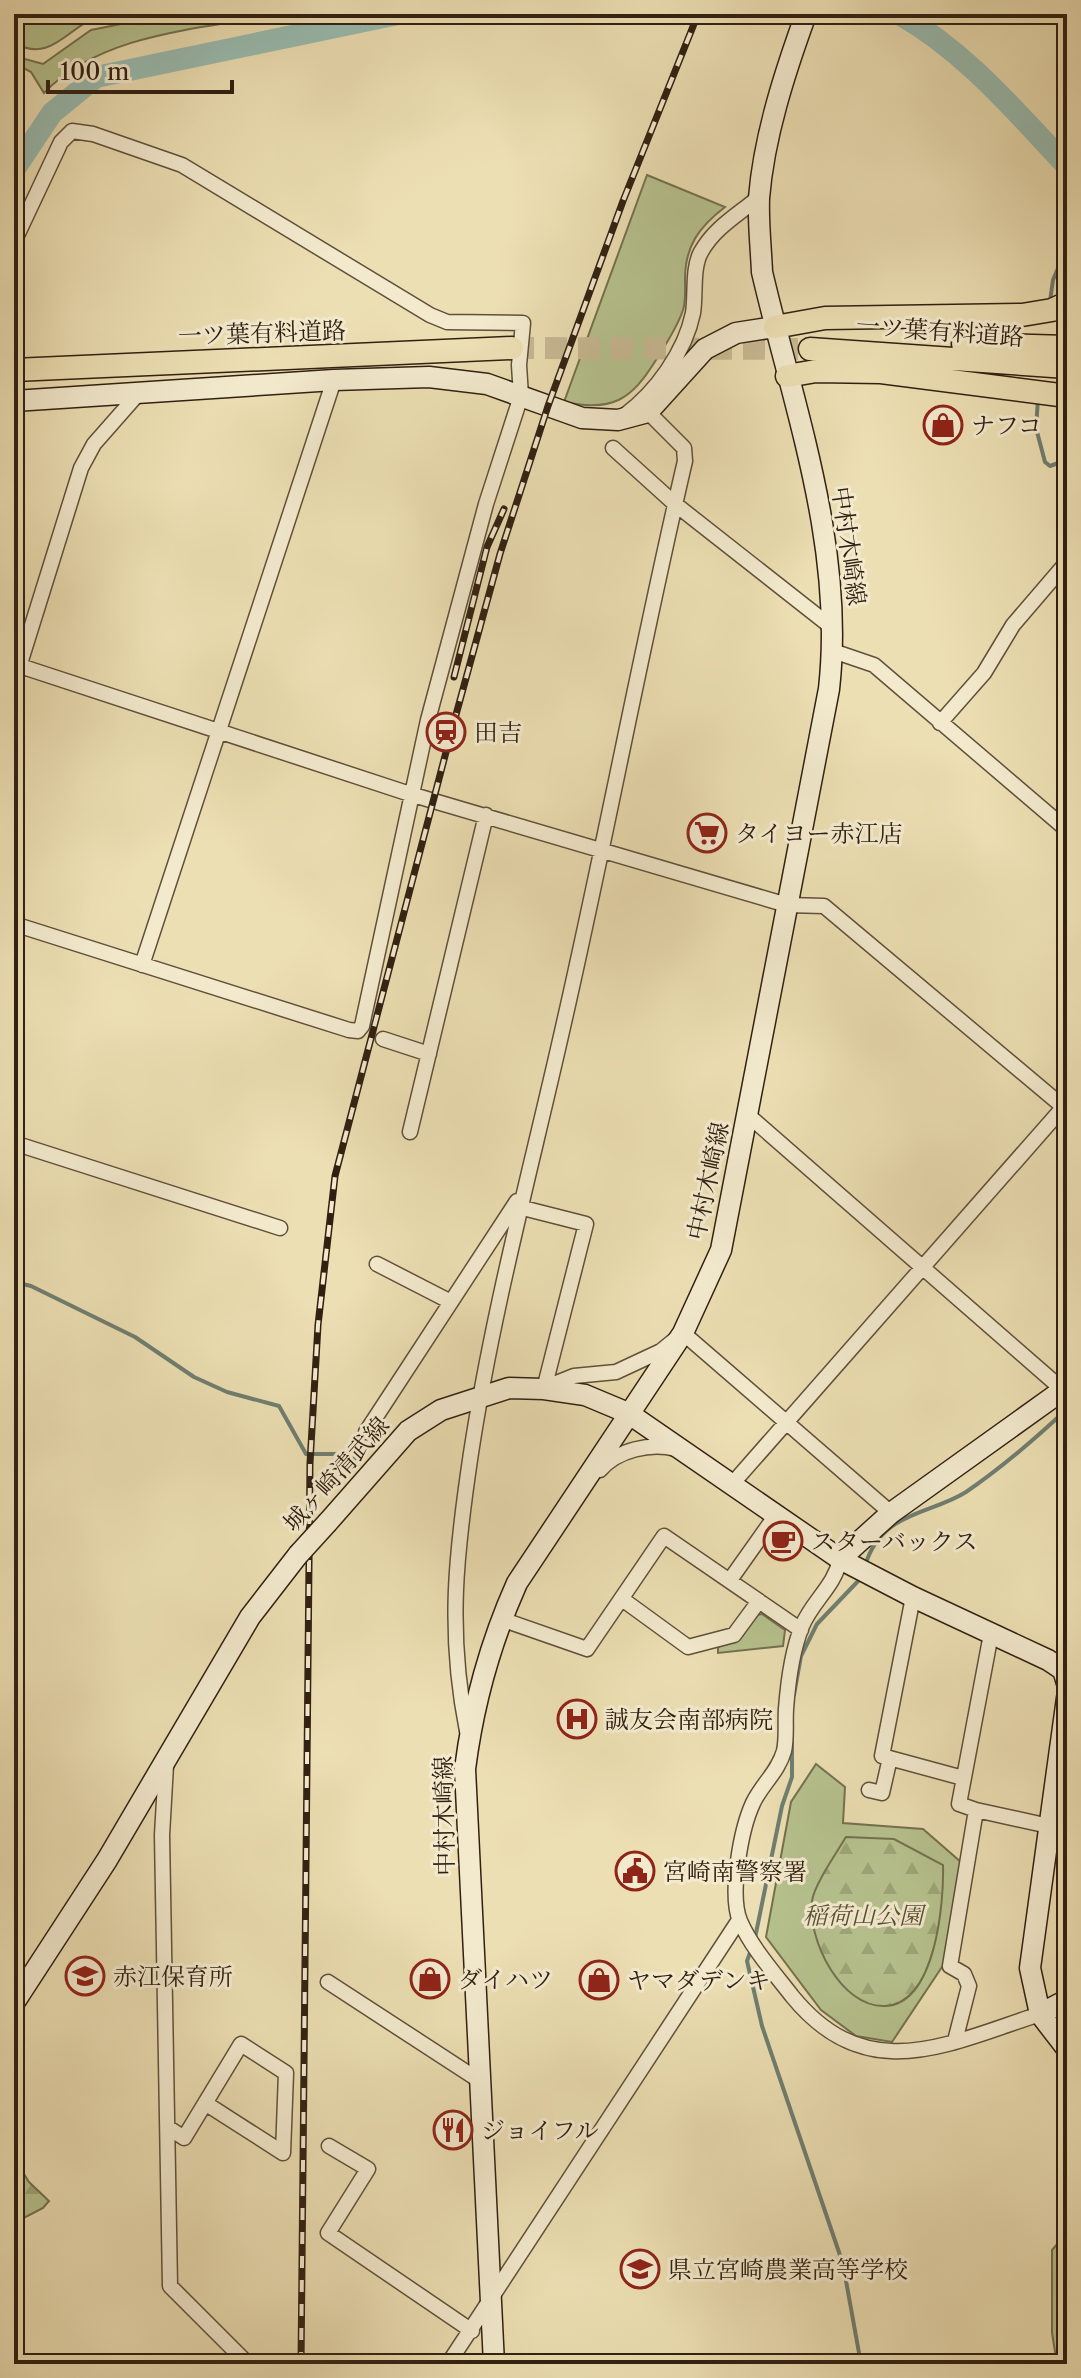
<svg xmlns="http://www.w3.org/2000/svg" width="1081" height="2378" viewBox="0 0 1081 2378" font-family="'Libre Caslon Text','Noto Serif JP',serif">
<defs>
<pattern id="forest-firs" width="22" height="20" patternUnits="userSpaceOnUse" patternTransform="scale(2)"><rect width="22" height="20" fill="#b6c28e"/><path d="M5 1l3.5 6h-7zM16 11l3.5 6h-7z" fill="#9da679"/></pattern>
</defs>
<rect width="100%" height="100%" fill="#ecdfb3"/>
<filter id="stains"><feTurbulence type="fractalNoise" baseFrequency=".0025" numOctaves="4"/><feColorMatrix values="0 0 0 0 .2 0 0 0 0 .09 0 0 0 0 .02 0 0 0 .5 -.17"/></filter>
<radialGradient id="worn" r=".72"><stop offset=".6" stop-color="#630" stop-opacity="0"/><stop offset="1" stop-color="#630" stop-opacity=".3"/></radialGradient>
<!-- green -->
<path fill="#b6c28e" stroke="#747150" stroke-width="2" d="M14 14H107C68 22 55 65 14 43Z
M171 14H283C204 29 102 32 44 93L31 72 14 63V56L43 64 91 30Z
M647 175 725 207C699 227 685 246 685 279 685 289 686 301 683 310 677 328 666 344 656 360 631 400 613 412 564 402Z
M762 1614 785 1630 783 1646 718 1653V1647L738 1640 757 1615Z
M816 1764 845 1787 843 1823 923 1829 962 1863 946 1961 892 2042 856 2036 821 2010 766 1937 791 1802Z"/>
<!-- forest -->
<path fill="url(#forest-firs)" stroke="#747150" stroke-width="2" d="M846 1837 894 1839 943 1865C944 1902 936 2004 885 2006 841 2008 807 1939 812 1901 814 1885 837 1852 846 1837Z
M14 2158 29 2182 49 2201 43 2208 14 2223Z
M1067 2233V2364H1057L1052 2333V2250Z"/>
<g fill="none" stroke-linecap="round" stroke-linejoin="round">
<!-- stream -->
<path stroke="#6f7e71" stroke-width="4" d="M1050 301 1053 280 1067 247
M1038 399 1036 428 1045 462 1050 466 1067 460
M14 1282 31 1286 135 1337 194 1377 227 1392 279 1406 306 1454H334L359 1460
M865 1566C881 1511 930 1515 966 1492 1001 1468 1036 1438 1067 1409
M794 1695 801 1656 817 1624 861 1578
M755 1938 782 1806 792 1777V1715
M751 1950 747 1961 762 2026 843 2264 861 2364"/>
<!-- river -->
<path stroke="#99bcb1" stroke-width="22" d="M899 14C966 52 1014 110 1067 166
M14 170 52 113 96 77 398 14"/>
<!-- primary-tunnel -->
<path stroke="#c7b993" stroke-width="22" stroke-dasharray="22 11" stroke-linecap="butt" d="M512 348 810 349"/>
<defs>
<path id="street" d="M536 15 537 14
M14 242 61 142 72 131 93 134 182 165 430 315 447 322 523 323 519 365 521 396 486 504 428 720 362 1026 358 1031 349 1030 14 924
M625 415C656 392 685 352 693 313 696 294 692 268 701 252 715 227 738 215 759 197
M613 448 675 504 834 629
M833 651 874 665 1067 830
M14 664 410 794 787 905 824 906 1067 1110
M14 683 81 468 94 444 138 394
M940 723 984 673 1013 625 1067 562
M142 965 334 380
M383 1039 429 1054
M749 1116 1063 1390
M410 1132 486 815
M14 1143 280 1228
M519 1207 586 1224 544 1389
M377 1264 451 1302
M544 1388 574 1376 616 1372 661 1351 683 1333 891 1513
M366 1432 517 1201
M600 1470C617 1450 651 1442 676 1449
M733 1483 1067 1103
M840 1559C835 1586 813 1600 802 1626 792 1651 788 1682 786 1709 785 1723 787 1738 784 1751 778 1772 762 1784 753 1803 741 1829 729 1894 740 1921 751 1947 775 1974 792 1996 867 2088 947 2044 1040 2014
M730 1580 776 1515
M913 1597 882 1756 963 1778
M622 1599 688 1647 734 1635 759 1601
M501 1619 587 1649 664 1536 801 1630
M467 1731C447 1631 456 1553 471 1453 493 1309 531 1169 563 1027 606 839 641 649 685 461L684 448 648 412
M166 1765 162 1835 170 2286 248 2364
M869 1790 882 1793 890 1758
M976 1810 1067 1830
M328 1982 480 2081
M955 2041 969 1986 964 1974 950 1966 976 1810 959 1804 991 1634
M169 2128 184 2138 241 2044 286 2073 283 2153 205 2103
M329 2146 368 2169 328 2233 472 2331
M448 2364 739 1920"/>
<path id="secondary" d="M14 401 334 380 429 377 487 384 582 418 618 420 648 412 705 349 736 333 775 327
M328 1522 408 1431 441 1410 509 1388 544 1389 585 1395 628 1413 840 1559 891 1513 1067 1387
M840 1559 913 1597 1048 1660 1063 1670 1067 1683
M1067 1698 1030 1968 1040 2014 1067 2049
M14 2003 107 1860 250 1617 298 1555
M1040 2014 1067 2000
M494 2364 465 1769C473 1706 491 1641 517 1583L683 1333 721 1250 829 689C845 547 794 409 762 272 761 248 758 222 759 198 764 136 785 72 806 14"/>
<path id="primary" d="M775 327 825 318 1022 315 1052 310 1067 303
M963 344 1067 347
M810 349 1067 367
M14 370 512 348
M787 376 816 371 881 372 1067 396"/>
</defs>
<!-- street casing -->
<use href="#street" stroke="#60503a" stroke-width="17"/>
<!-- secondary casing -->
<use href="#secondary" stroke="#312012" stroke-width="23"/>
<!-- primary casing -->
<use href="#primary" stroke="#312012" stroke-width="25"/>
<!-- street -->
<use href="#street" stroke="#f3eace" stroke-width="14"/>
<!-- secondary -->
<use href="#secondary" stroke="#f3eace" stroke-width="20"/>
<!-- primary -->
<use href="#primary" stroke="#ecdfb3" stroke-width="22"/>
<defs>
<path id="rail" d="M454 677 487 547 504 509
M301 2364 310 1463 318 1325 335 1176 451 733 500 554 548 406 623 201 698 14"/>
</defs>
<!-- rail casing -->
<use href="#rail" stroke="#312012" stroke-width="7"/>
<!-- rail -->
<use href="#rail" stroke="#f3eace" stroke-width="4" stroke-dasharray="12" stroke-linecap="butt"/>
<defs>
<path id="secondary-bridge" d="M298 1555 328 1522"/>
</defs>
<!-- secondary-bridge casing -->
<use href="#secondary-bridge" stroke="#312012" stroke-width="23" stroke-linecap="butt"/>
<!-- secondary-bridge -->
<use href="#secondary-bridge" stroke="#f3eace" stroke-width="20"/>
</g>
<!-- icons -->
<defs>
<symbol id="shop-ring" viewBox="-11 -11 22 22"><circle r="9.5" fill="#f3eace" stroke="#8f2418" stroke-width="1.5"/><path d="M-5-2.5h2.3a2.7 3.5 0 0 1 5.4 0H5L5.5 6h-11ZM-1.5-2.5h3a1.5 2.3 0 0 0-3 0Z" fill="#8f2418"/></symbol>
<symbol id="station-ring" viewBox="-11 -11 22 22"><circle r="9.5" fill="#f3eace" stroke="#8f2418" stroke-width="1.5"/><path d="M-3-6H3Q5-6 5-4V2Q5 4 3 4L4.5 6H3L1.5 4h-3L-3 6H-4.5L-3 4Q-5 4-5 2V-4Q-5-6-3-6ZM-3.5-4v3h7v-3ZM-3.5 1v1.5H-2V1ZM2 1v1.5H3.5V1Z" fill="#8f2418"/></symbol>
<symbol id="supermarket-ring" viewBox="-11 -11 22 22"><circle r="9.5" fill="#f3eace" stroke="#8f2418" stroke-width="1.5"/><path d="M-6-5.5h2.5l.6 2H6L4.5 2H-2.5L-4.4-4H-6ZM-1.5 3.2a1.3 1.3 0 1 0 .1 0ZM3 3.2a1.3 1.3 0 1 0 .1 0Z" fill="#8f2418"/></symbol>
<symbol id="cafe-ring" viewBox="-11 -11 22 22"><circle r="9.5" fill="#f3eace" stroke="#8f2418" stroke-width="1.5"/><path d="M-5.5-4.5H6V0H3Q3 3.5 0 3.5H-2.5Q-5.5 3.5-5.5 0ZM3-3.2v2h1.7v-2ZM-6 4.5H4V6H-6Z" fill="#8f2418"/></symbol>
<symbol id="hospital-ring" viewBox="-11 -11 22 22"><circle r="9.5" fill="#f3eace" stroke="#8f2418" stroke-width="1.5"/><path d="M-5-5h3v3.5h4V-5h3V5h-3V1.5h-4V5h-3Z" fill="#8f2418"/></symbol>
<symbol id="civic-ring" viewBox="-11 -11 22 22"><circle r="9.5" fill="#f3eace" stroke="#8f2418" stroke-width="1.5"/><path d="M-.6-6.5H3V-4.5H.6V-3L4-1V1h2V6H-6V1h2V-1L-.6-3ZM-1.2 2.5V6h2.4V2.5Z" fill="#8f2418"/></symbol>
<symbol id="school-ring" viewBox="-11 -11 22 22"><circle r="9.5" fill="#f3eace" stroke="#8f2418" stroke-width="1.5"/><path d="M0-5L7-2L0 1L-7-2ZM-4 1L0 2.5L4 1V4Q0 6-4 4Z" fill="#8f2418"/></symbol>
<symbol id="restaurant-ring" viewBox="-11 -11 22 22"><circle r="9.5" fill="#f3eace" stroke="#8f2418" stroke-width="1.5"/><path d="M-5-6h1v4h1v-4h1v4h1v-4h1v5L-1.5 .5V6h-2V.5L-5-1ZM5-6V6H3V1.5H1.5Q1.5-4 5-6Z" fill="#8f2418"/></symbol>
</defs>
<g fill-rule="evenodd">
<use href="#shop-ring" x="921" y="403" width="44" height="44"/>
<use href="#station-ring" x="424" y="710" width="44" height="44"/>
<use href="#supermarket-ring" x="685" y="811" width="44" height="44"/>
<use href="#cafe-ring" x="761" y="1519" width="44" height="44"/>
<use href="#hospital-ring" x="555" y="1697" width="44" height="44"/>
<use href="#civic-ring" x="613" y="1849" width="44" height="44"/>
<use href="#school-ring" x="63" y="1954" width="44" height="44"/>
<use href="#shop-ring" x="408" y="1957" width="44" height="44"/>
<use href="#shop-ring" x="577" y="1958" width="44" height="44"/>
<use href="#restaurant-ring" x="431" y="2108" width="44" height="44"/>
<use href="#school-ring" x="618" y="2247" width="44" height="44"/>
</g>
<g text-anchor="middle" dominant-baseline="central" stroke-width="6" stroke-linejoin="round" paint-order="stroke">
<!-- street labels -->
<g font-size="24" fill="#312012" stroke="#f3eace">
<text transform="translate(940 331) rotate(4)">一ツ葉有料道路</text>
<text transform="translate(262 333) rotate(-2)">一ツ葉有料道路</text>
<text transform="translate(849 546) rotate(82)">中村木崎線</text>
<text transform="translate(708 1181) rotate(-78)">中村木崎線</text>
<text transform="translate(336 1474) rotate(-48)">城ヶ崎清武線</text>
<text transform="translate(444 1816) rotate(-91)">中村木崎線</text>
</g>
<!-- poi labels -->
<g font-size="24" fill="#312012" stroke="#f3eace" text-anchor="start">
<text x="971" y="425">ナフコ</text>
<text x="474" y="732">田吉</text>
<text x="735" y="833">タイヨー赤江店</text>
<text x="811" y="1541">スターバックス</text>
<text x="605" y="1719">誠友会南部病院</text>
<text x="663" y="1871">宮崎南警察署</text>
<text x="113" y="1976">赤江保育所</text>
<text x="458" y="1979">ダイハツ</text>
<text x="627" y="1980">ヤマダデンキ</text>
<text x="481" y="2130">ジョイフル</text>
<text x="668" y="2269">県立宮崎農業高等学校</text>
</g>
<!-- park labels -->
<g font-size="24" font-style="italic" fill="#595137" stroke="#f3eace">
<text x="863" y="1915">稲荷山公園</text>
</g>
</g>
<!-- margin -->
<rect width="1081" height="2378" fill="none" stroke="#ecdfb3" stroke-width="48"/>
<rect x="16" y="16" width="1049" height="2346" fill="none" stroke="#312012" stroke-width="4"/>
<rect x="24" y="24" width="1033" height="2330" fill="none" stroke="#312012" stroke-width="2"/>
<!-- scale -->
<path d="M48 80v12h184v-12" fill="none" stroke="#312012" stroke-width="4"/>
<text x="60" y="80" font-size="24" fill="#312012" stroke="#f3eace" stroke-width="6" paint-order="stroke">100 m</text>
<rect width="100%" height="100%" filter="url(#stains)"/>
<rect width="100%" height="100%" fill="url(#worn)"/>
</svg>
